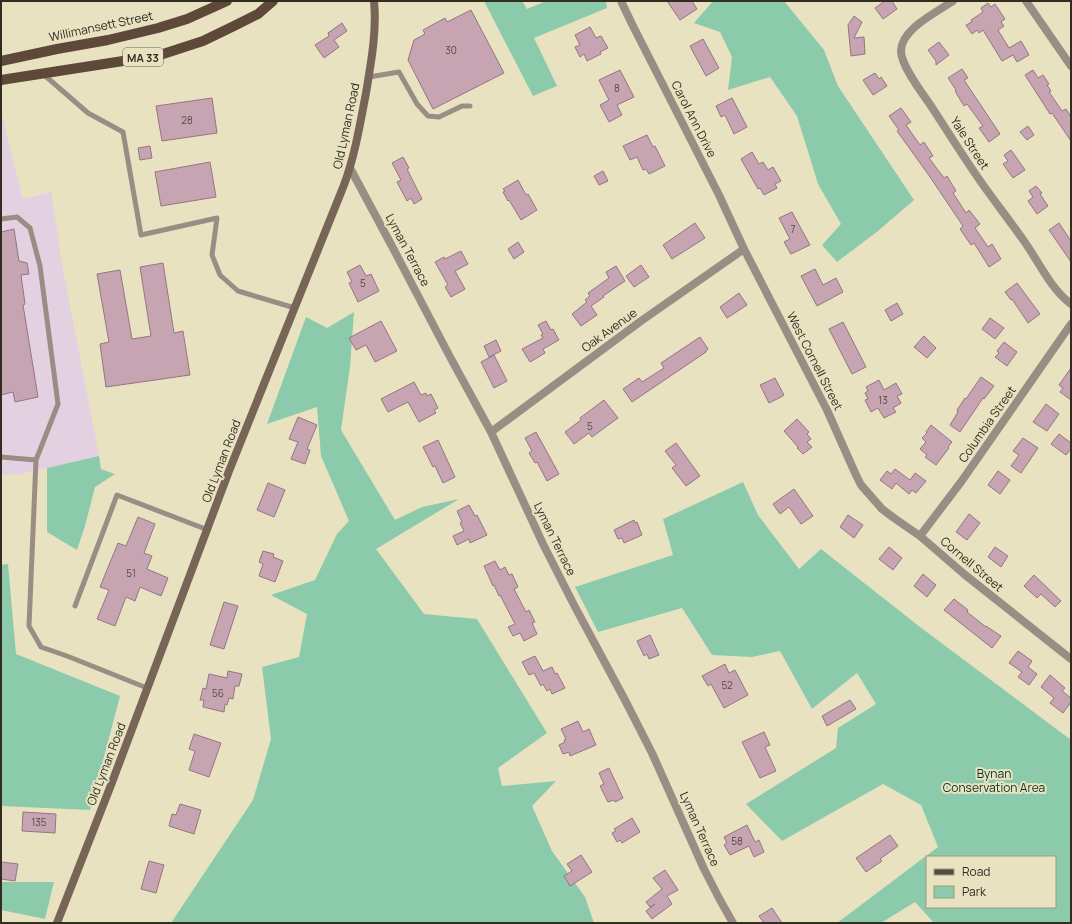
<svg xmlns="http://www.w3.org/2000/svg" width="1072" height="924" viewBox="0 0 1072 924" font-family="Manrope,sans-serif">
<rect width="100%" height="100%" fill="#e9e2c1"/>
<!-- commercial -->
<path fill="#e3d1e2" d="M1 111 23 199 51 192 62 264 99 456 16 475H1Z"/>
<!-- green -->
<path fill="#8bcbab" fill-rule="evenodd" d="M484 1H522L527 9 546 1H606L607 8 534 38 557 86 533 96Z
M713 1H784L824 50 838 86 914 200 878 231 837 262 822 245 841 224 818 184 797 116 770 77 728 90 732 57 720 32 694 23Z
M354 312 350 367 341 430 395 520 422 507 459 499 376 549 424 614 477 619 547 733 498 768 502 786 556 781 532 806 552 851 585 897 594 923H171L253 800 271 739 262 667 299 657 307 614 271 595 315 580 337 534 349 521 321 456 317 407 267 424 306 317 327 328Z
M99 456 101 469 115 474 95 487 85 526 77 550 47 532V468Z
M743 482 758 515 799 569 821 549 920 627 1071 740V923H934L915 902 881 923H837L938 847 921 805 883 784 782 841 746 804 836 748 838 728 876 704 857 673 812 709 780 651 752 657 712 655 682 608 598 632 575 587 673 555 663 519ZM927 857H1055V907H927Z
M8 564 16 654 120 696 90 810 1 806V565Z
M1 882H54L45 919 1 910Z"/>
<!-- building -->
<path fill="#c6a4b2" stroke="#957582" d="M667 1H692L697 9 680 20Z
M885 1H892L897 9 883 19 875 8Z
M988 3 991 7 995 4 1005 19 1001 22 1004 26 998 30 1009 48 1021 41 1029 55 1017 62 1013 55 1002 61 983 30 979 33 977 30 972 34 966 25 972 22 971 20 983 12 981 8Z
M471 10 504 73 433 109 408 60 414 40 425 34 423 30 445 18 447 22Z
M854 16 862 22 854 38 864 37 865 54 851 56 848 25Z
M342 23 347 31 334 40 339 47 324 58 315 45 329 36 328 33Z
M590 27 596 38 601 36 608 48 600 52 601 54 587 61 584 54 580 57 575 47 580 45 575 35Z
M703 39 719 68 706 76 690 46Z
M939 42 949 55 936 65V61L928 50Z
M962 69 968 78 964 80 1000 134 989 142 979 128 983 126 967 104 964 106 955 91 956 90 948 78Z
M620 70 634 97 617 105 622 115 609 122 600 105 609 100 599 80Z
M1033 70 1038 78 1043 75 1049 84 1047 85 1051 91 1049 92 1062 111 1066 109 1071 117V141L1052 113 1050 114 1025 75Z
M875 73 879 79 881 77 887 86 873 95 863 80Z
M212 98 217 133 162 141 156 106Z
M732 98 747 127 734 134 725 115 721 117 716 106Z
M901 108 911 122 906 125 920 145 924 142 933 156 929 158 944 178 947 176 956 191 953 193 966 213 969 210 980 224 975 228 988 247 992 244 1001 259 989 267 974 243 971 245 960 229 963 226 928 174 897 131 899 130 889 116Z
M1028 126 1034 135 1027 140 1020 132Z
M647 135 653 147 655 146 665 166 649 174 646 169 643 170 637 157 630 160 623 146Z
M150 146 152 158 140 160 138 148Z
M1011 150 1025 170 1013 178 1003 164 1008 161 1004 155Z
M752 152 759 164 763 162 768 170 773 167 781 181 775 184 777 188 764 195 760 188 758 189 741 159Z
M403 157 409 168 407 169 422 199 414 204 411 198 407 201 397 182 401 180 392 163Z
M210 162 216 197 161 206 155 172Z
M603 171 608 181 599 185 594 176Z
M518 180 526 195 528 194 537 210 521 220 509 200 508 201 503 192 505 191 503 189Z
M1036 186 1042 193 1040 194 1048 206 1037 214 1028 201 1033 197 1029 191Z
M792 212 810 245 791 254 784 242 790 239 779 218Z
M695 223 705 238 672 259 663 245Z
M1059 223 1071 241V262L1049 230Z
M14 229 19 261 27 263 29 274 21 275 25 304 23 305 38 397 15 402 13 392 1 395V232Z
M518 242 524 252 514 259 508 249Z
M461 251 468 264 455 271 465 289 451 297 445 287 448 285 435 262 444 257 445 259Z
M163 263 174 333 183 331 190 375 106 387 100 344 109 342 97 274 120 270 132 339 151 336 140 267Z
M360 265 366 276 371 274 379 291 358 302 349 283 352 282 347 272Z
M641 265 649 277 634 287 626 276Z
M616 266 625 281 603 296 604 297 591 306 597 315 581 326 572 314 587 302 585 300 590 296 588 293 609 278 606 272Z
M815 269 823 285 836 278 843 292 817 306 801 276Z
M1017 283 1040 314 1028 323 1012 299 1011 300 1005 292Z
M739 293 747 305 727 318 720 307Z
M897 303 903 314 891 321 885 310Z
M990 318 1004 328 995 339 982 329Z
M381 321 397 351 375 362 366 345 356 350 349 338Z
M546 321 551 330 553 329 559 340 543 349 545 353 530 362 522 349 543 338 541 335 543 334 538 325Z
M843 322 866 367 852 374 829 329Z
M924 336 936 348 927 358 914 347Z
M700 337 708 349 706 351V352L632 402 623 389 639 378 642 382 664 368 661 363Z
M496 340 501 351 489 357 484 346Z
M1004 342 1017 352 1007 366 995 357 999 353 997 351Z
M494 355 507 381 494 388 481 362Z
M1071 368V400L1060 392 1063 388 1059 385Z
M981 377 994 386 984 399 983 398 960 432 950 425 958 412 957 410 965 398 966 399Z
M775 378 784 395 781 397 769 403 760 385Z
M879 380 884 390 896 383 902 394 897 396 901 403 893 408 896 412 884 418 878 408 871 412 865 400 868 399 865 393 868 391 866 387Z
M414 382 421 395 426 393 427 396 431 394 438 408 434 410 436 413 419 422 408 402 388 412 381 399Z
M604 400 618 418 592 437 589 433 574 444 565 432 581 420 580 418Z
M1046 404 1059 414 1047 431 1033 422Z
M298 417 317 425 307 449 310 450 305 464 291 459 298 442 289 439Z
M797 419 809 432 807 434 811 439 807 442 812 447 803 454 797 448 798 447 784 431Z
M931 425 952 442 948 447 949 448 936 465 925 457 927 455 920 449 926 442 922 438 927 433 926 432Z
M536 432 559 474 547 481 537 462 535 463 529 453 532 451 525 438Z
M1059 434 1071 443V449L1066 455 1051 444Z
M1023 438 1038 448 1021 473 1011 466 1019 455 1013 451Z
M438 440 455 477 443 483 435 466 433 467 423 447Z
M676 443 700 476 686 486 672 468 676 465 665 451Z
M895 469 910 480 915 473 926 481 916 493 912 490 909 494 896 483 892 489 880 480 887 471 891 474Z
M998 471 1010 480 1000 494 988 485Z
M268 483 285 490 274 517 257 510Z
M794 489 813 516 801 524 789 507 780 514 773 504Z
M469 505 475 516 477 515 487 535 470 543 469 539 457 545 453 536 464 531 460 523 462 522 457 511Z
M969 514 980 523 967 540 956 532Z
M848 515 863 525 854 538 840 527Z
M138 517 155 524 144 553 152 556 147 569 168 578 161 596 140 587 135 601 126 597 115 626 97 619 109 590 100 587 118 543 126 546Z
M634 520 635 523 637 522 642 535 624 543 622 538 618 539 614 530Z
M889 547 902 558 893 570 879 559Z
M995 547 1008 556 1001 567 988 557Z
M263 551 274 554 273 557 283 561 275 582 259 576 263 564 259 562Z
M495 561 500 570 505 567 509 575 512 574 518 587 514 589 526 612 529 610 535 622 532 623 537 634 524 641 520 633 513 636 508 627 515 624 500 595 499 596 494 585 493 586 484 566Z
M923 574 936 585 927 597 914 586Z
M1034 575 1061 601 1055 607 1041 594 1037 598 1024 586Z
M954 599 968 610 967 612 986 627V626L1001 636 992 648 944 610Z
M224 602 238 606 224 649 210 645Z
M650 635 659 655 649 659 647 654 644 656 637 641Z
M1018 651 1032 661 1028 667 1037 674 1029 685 1018 677 1022 672 1009 663Z
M535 656 543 671 552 667 555 674 557 673 565 688 552 694 550 689 547 691 543 684 541 686 534 673 529 675 522 662Z
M725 664 729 673 735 670 748 695 724 708 711 684 708 686 702 676Z
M228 671 242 674 239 686H235L233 699 229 698 227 705 225 704 224 712 203 707 204 700H200L203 688 206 689 209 674 227 678Z
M1050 675 1065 688 1062 691 1071 698V702L1063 713 1050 703 1054 698 1041 687Z
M850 700 856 709 827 726 822 716Z
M578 721 583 732 589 729 596 745 570 756 569 752 563 754 559 745 565 742 564 740 566 739 561 729Z
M764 732 770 745 765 747 776 771 760 778 742 742Z
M194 734 221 743 209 777 189 770 195 751 189 749Z
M609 768 623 798 615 802 614 800 608 802 600 786 604 784 599 773Z
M180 804 201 810 194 834 169 826 172 814 176 815Z
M23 812 56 814 55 833 22 831Z
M632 818 640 832 622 843 620 840 617 842 612 833 616 831 614 829Z
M747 825 755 842 759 840 764 852 754 857 749 846 730 855 724 845 727 843 724 837Z
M890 835 898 846 880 859 882 861 866 872 856 858Z
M581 855 592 872 570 886 564 876 572 871 567 864Z
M149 861 164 865 156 893 141 889Z
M1 862 18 864 15 881 1 879Z
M665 870 678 890 667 896 672 904 652 919 646 911 655 904 650 907 646 902 662 889 653 878Z
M772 908 782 923H764L759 916Z"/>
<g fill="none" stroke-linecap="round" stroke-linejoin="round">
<!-- lane -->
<path stroke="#9a8d84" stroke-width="5" d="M43 74 88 113 123 132 141 235 217 218 212 255 220 275 238 291 295 308
M369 77 399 72 417 104 428 116 439 117 462 106H470
M1 219 17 217 30 228 40 266 58 404 36 460
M1 457 36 460 29 626 41 647 67 656 147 688
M75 606 117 495 208 530"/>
<!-- street -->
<path stroke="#9a8d84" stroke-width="8" d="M621 1 632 24 719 195 744 249 827 410 856 475 861 485 882 509 894 518 920 536 964 574 1071 659
M953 1C937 12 901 29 901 51 901 66 923 94 931 106 948 132 964 158 981 182 995 202 1010 221 1024 241 1039 262 1050 288 1071 304
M1026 1 1071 66
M350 168 394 250 449 355 491 432 543 544 574 605 626 702 652 753 704 869 720 900 733 923
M491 432 641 321 744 249
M920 536 961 482 1071 324"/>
<!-- secondary -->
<path stroke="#776558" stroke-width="8" d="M57 923 111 785 229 471 344 185C355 155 360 124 366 93 371 63 377 31 374 1"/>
<!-- primary -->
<path stroke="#5e483a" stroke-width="10" d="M1 61 57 49 108 40 158 28 187 19 227 1
M1 80 123 61 163 54 203 41 236 25 258 14 273 1"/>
</g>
<g text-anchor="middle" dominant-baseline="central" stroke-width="4" stroke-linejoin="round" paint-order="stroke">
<!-- number labels -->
<g font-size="10" fill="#564c45">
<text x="451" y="50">30</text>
<text x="617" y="88">8</text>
<text x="187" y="120">28</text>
<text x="793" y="229">7</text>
<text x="363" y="283">5</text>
<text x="883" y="400">13</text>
<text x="590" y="426">5</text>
<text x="131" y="573">51</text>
<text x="727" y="685">52</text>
<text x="218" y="693">56</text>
<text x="39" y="822">135</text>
<text x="737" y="841">58</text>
</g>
<!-- shield labels -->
<rect fill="#e9e2c1" stroke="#686451" stroke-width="1" x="123" y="48" width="40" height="18" rx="3"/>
<g font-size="11" font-weight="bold" fill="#312e21">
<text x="143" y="57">MA 33</text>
</g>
<!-- street labels -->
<g font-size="12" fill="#312e21" stroke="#e9e2c1">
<text transform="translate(101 26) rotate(-12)">Willimansett Street</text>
<text transform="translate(694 119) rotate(63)">Carol Ann Drive</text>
<text transform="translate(346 126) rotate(-78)">Old Lyman Road</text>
<text transform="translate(970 143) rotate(57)">Yale Street</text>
<text transform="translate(408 250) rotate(62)">Lyman Terrace</text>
<text transform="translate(609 330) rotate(-36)">Oak Avenue</text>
<text transform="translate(815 361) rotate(63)">West Cornell Street</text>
<text transform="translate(987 424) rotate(-55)">Columbia Street</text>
<text transform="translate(221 461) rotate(-69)">Old Lyman Road</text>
<text transform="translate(555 539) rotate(64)">Lyman Terrace</text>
<text transform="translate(972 564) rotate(40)">Cornell Street</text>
<text transform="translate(106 764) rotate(-69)">Old Lyman Road</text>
<text transform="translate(700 829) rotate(66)">Lyman Terrace</text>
</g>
<!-- park labels -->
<g font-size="12" fill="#083221" stroke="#e9e2c1">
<text x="994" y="773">Bynan<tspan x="994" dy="14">Conservation Area</tspan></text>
</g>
</g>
<!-- border -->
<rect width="1072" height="924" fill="none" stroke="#312e21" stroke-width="4"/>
<!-- legend -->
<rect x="926" y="856" width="130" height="52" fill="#e9e2c1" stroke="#9f9a81"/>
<rect x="934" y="869" width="20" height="6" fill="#5e483a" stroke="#9f9a81"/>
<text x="962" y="876" font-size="12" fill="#312e21">Road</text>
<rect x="934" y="886" width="20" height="12" fill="#8bcbab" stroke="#9f9a81"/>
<text x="962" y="896" font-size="12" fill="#312e21">Park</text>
</svg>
